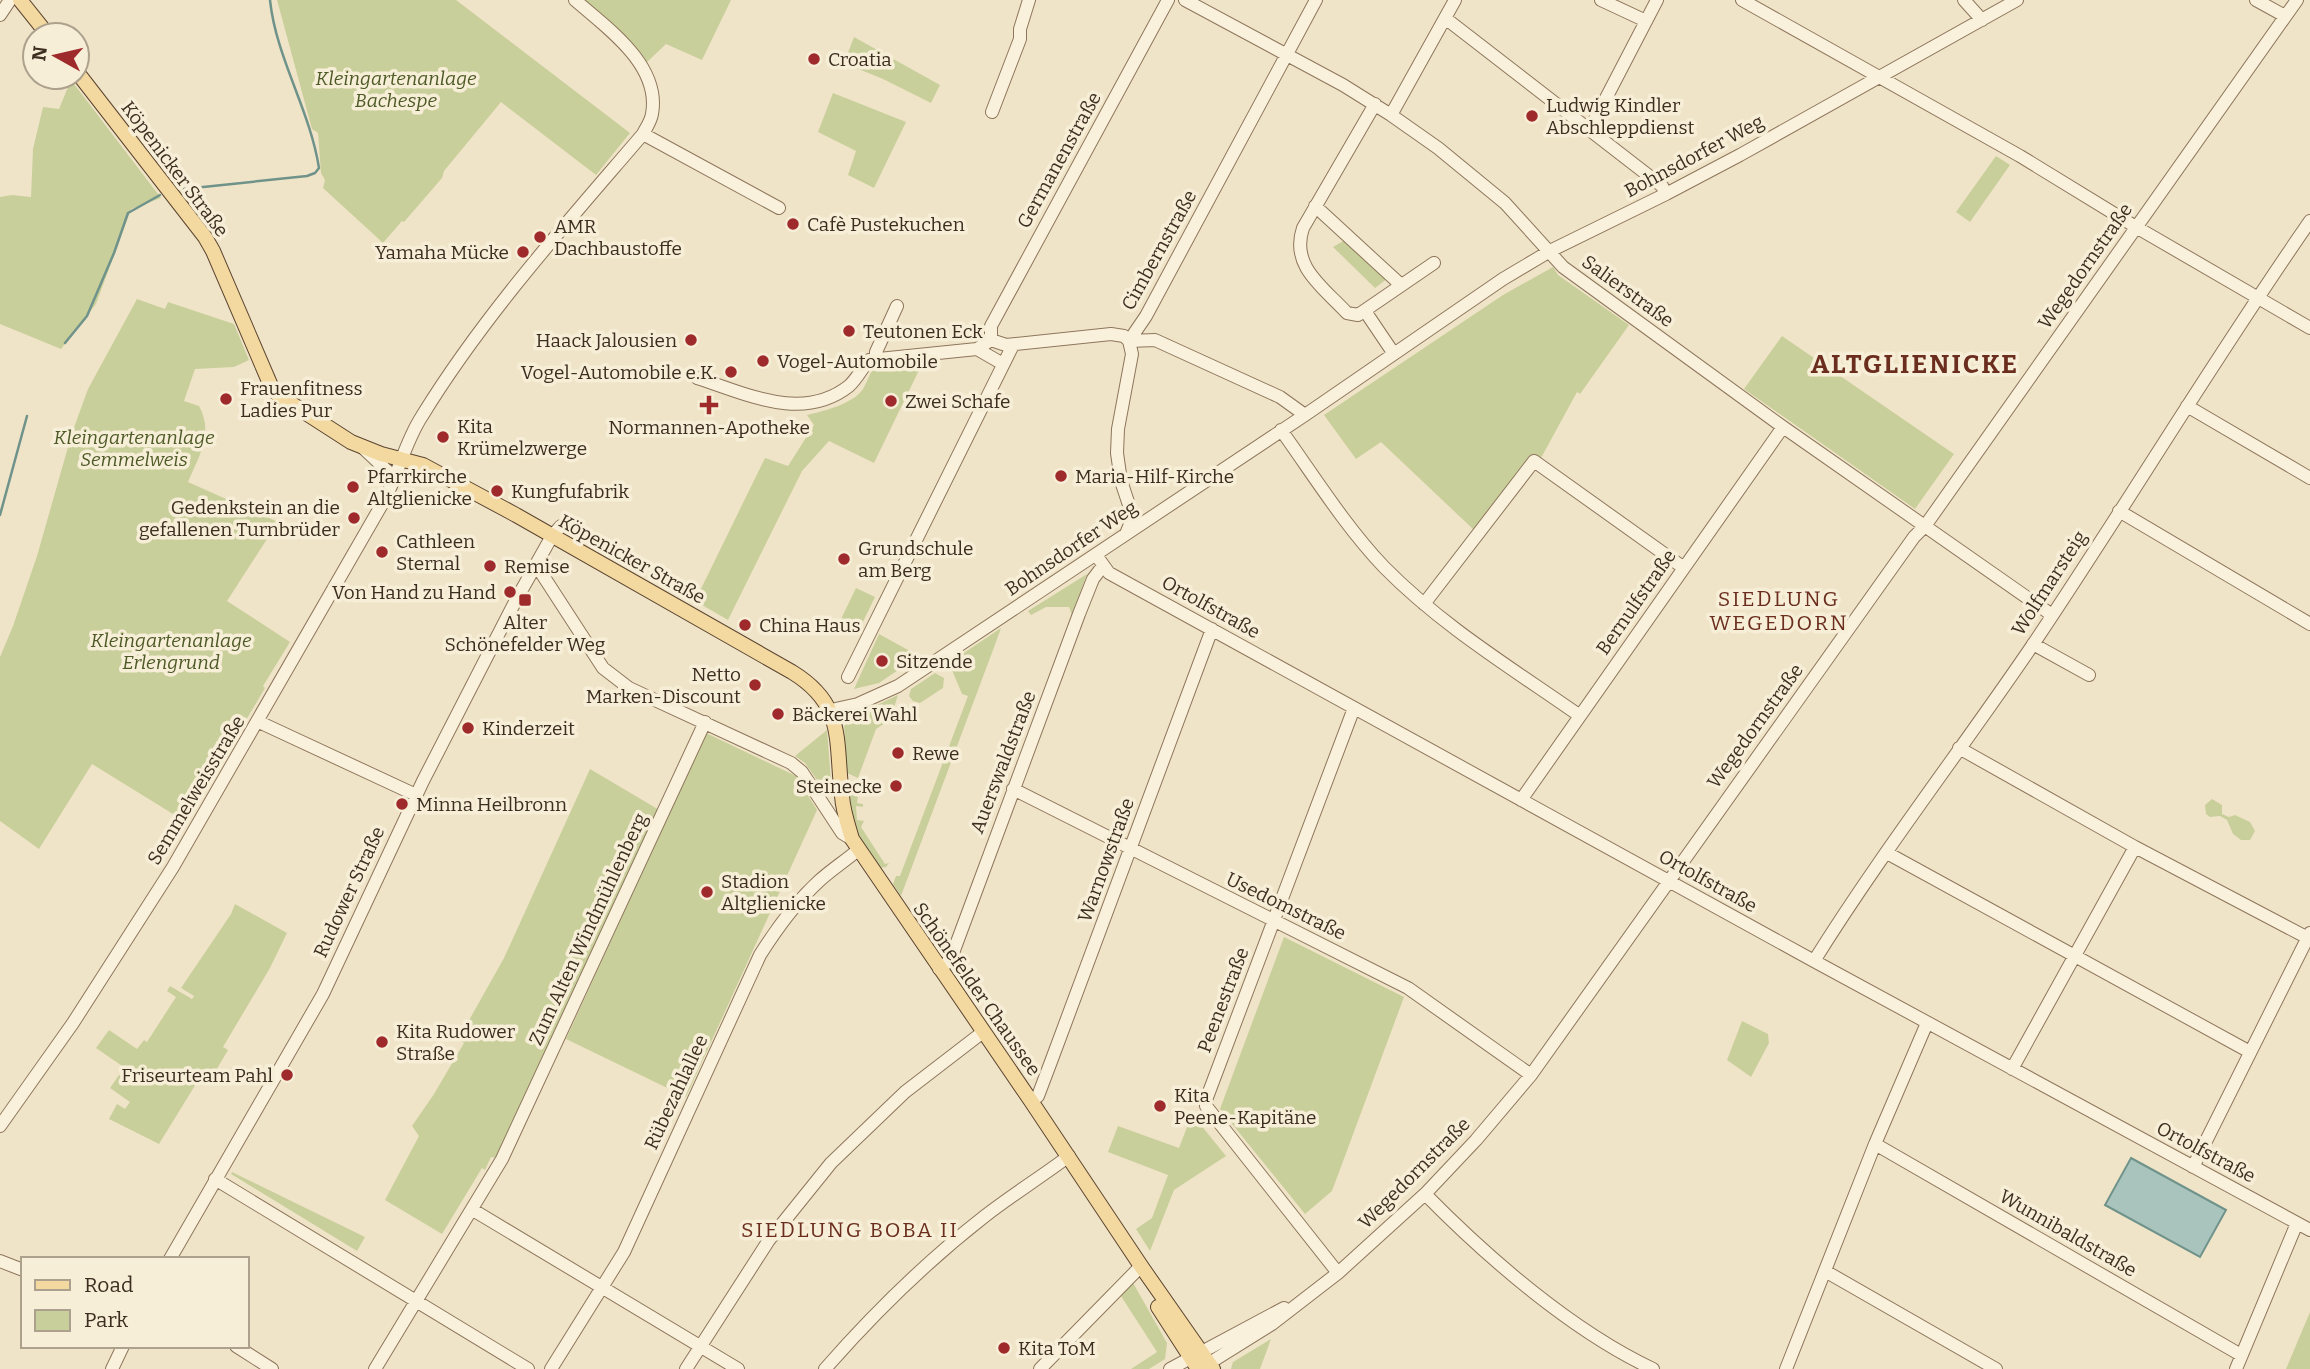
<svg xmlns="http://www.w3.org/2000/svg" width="2310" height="1369" viewBox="0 0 2310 1369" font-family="Bitter,serif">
<rect width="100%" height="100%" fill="#f0e4c8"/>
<!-- green -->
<path fill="#c9cf9b" d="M277 0H456L630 133 596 175 501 102 444 171 442 178 404 222 402 221 383 243 323 188 325 180 321 173 318 133 312 129Z
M581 0H731L702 60 666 44 645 64Z
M854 37 940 85 931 103 883 79 844 63Z
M71 80 161 198 131 209 96 304 61 349 0 324V197L12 195 31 197 33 149 43 107 59 109Z
M833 93 906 122 874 188 848 175 856 151 818 132Z
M1996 156 2010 165 1970 222 1956 212Z
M1345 240 1387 279 1375 288 1333 247Z
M1553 267 1558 275 1629 325 1580 394 1577 392 1541 458 1534 454 1474 530 1381 442 1356 459 1324 415 1503 295Z
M137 299 165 309 168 302 234 324 249 360 234 367 195 369 184 401 199 406C214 433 199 456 188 482L278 522 227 601 290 642 263 686 265 688 186 822 92 764 39 849 0 821V657L13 626 37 556 72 433 88 389Z
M1782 336 1954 454 1915 509 1744 389Z
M922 364 874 463 829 441 802 471 728 620 695 601 765 458 788 466 814 425 807 415C824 411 853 404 863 389 867 382 869 375 873 369Z
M1087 574 1072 615 1069 607H1046L1031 615 1028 611Z
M856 588 875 597 860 628 841 619Z
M1001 628 996 642 901 896 893 884 896 876H900L968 696 962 694 949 663Z
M879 634 919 656 879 683 854 689Z
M935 673 944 678 943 688 920 703 913 701 909 696 911 689Z
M898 695 890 720 876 729 858 778 847 773 844 726 854 716Z
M827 730 832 794 831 795 826 793 805 763 795 756Z
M706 733 796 776 817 810 686 1097 566 1039Z
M590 769 661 811 497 1158 491 1157 485 1170 482 1168 442 1234 385 1200 419 1136 412 1126 434 1094 464 1043 459 1038 504 958Z
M851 780 864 788 863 796H858L857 803 863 804V807L856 806 857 820 864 821 861 827 885 864 889 863 886 867 880 868 861 840 855 827 847 786Z
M2212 799 2222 805V814L2229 817 2235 815 2250 822 2255 831 2250 840H2241L2233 834 2227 820 2220 816 2210 817 2206 814 2205 805Z
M235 904 287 933 270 968 223 1047 228 1050 208 1084 199 1079 159 1144 109 1119 117 1104 125 1109 130 1102 110 1088 119 1075 123 1077 128 1070 96 1048 109 1030 137 1049 144 1040 147 1042 176 997 167 991 170 986 192 999 194 996 181 988 231 914Z
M1284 937 1404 997 1332 1191 1305 1214 1220 1109Z
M1742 1021 1768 1034 1769 1043 1751 1077 1727 1060Z
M1192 1114 1226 1156 1174 1190 1150 1251 1136 1229 1152 1218 1168 1175 1108 1152 1118 1126 1179 1148Z
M232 1172 365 1237 357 1251 231 1174Z
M1132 1281 1167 1343 1165 1359 1149 1369H1131L1157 1352 1119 1293Z
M2310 1312V1369H2286Z
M1271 1339 1260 1369H1231L1233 1362Z"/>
<!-- water -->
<path fill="#a9c4bc" stroke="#6f938a" stroke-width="2" d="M2131 1158 2226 1210 2200 1257 2105 1205Z"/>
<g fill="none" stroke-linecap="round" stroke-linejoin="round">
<!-- stream -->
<path stroke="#6f938a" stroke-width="2.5" d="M184 189 307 176 315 173 319 168C310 110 276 58 270 0
M65 343 87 316 114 253 128 213 160 195
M0 515 27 416"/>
<defs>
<path id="minor" d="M1185 0 1343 85 1391 115 1438 148 1505 203 1563 267 1783 427 2052 615
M1601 0 1646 21
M1742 0 2020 156 2136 227 2310 328
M1964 0 1982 20
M2256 0 2285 16
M0 15 10 0
M1445 18 1662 186 1666 194
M1375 104 1303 228C1290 266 1323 287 1347 313L1358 315 1434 263
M992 112 1020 39V29L1029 0
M1391 115 1455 0
M1590 129 1657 0
M643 134 779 208
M1315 206 1401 285
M1365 311 1394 354
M991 340V326L1168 0
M991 340 1006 345 1111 334 1124 336 1129 341 1155 340 1280 397 1305 415
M1129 341 1146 316 1316 0
M977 349 1003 364
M876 358V352L897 306
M697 378C745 393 802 423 849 386 857 379 862 368 869 360L977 349 991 340
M2187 406 2310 478
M1281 430C1314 476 1345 526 1384 567 1442 626 1513 669 1580 716
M363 448 396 479
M2119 511 2310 624
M1126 534 1133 517 1121 481 1117 453 1118 429 1132 354 1129 341
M1096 555 1109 573 1814 961 2310 1230
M534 567 540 571 603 668 629 688 791 763 802 772 842 833 852 839
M1424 604 1534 461 1684 568
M2033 644 2089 675
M848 677 1013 345
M831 710 858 704 898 686 1305 415 1503 279 1550 251 1666 194 1740 155 2017 0
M259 722 416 795
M1959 748 2135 847 2308 938
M1013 789 1408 988 1531 1075
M1521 800 1783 427
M1887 853 2250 1052
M1814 961C1882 852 1962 749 2034 643 2128 503 2214 359 2310 221
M939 969 947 963 953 953 1079 614 1093 579 1102 567
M2012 1069 2135 847
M1031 1101 1038 1096 1052 1059 1212 629
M0 1126 73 1023 173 867 385 499C399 472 405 442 422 416 484 315 566 224 643 134 646 128 651 121 652 114 661 65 607 28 575 0
M1875 1144 2241 1355
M2193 1167 2310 933
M215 1179 528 1369
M1425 1194C1488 1258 1572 1331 1653 1369
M473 1210 738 1369
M170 1259 323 994 423 781 516 600 552 536 561 526
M0 1261 23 1270
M1825 1271 1996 1369
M1338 1273 1206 1106V1100L1354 708
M236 1346 272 1369
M1203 1367 1272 1324 1338 1273 1425 1194 1476 1140 1531 1075 1914 537 1925 526 2297 0
M112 1369 123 1346
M375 1369 502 1159 705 722
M551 1369 624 1252 760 955C777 928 795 903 819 881 831 870 845 861 858 850
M686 1369 769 1240 831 1163 905 1092 983 1032
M825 1369C874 1313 926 1262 985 1216 1012 1195 1041 1177 1069 1156
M1040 1369 1141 1266
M1170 1369 1284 1308
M1786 1369 1875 1144 1927 1023
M2236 1369 2297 1223"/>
<path id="major" d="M20 0 48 35
M77 72 205 237 213 251 271 386 278 395 351 442 381 454 423 465 516 515 792 672C846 705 835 741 842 796 843 811 848 825 852 839L1031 1101 1141 1266 1213 1369
M1158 1307 1198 1369"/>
</defs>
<!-- minor casing -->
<use href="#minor" stroke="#8d765c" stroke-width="14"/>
<!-- major casing -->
<use href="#major" stroke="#5b4430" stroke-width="16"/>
<!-- minor -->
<use href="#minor" stroke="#faf1dc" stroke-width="12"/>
<!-- major -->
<use href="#major" stroke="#f3d9a0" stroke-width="14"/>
</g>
<!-- markers -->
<g fill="#9e2a2b" stroke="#f7eed8" stroke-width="2.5">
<circle cx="814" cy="59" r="7"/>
<circle cx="1532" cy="116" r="7"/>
<circle cx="793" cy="224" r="7"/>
<circle cx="540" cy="237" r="7"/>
<circle cx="523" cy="252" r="7"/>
<circle cx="849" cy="331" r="7"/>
<circle cx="691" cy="340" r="7"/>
<circle cx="763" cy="361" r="7"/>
<circle cx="731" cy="372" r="7"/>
<circle cx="226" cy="399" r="7"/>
<circle cx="891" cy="401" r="7"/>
<path d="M705.5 394.5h7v7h7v7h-7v7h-7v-7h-7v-7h7z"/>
<circle cx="443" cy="437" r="7"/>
<circle cx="1061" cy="476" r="7"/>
<circle cx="353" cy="487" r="7"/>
<circle cx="497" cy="491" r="7"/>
<circle cx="354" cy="518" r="7"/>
<circle cx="382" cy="552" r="7"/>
<circle cx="844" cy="559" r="7"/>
<circle cx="490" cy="566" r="7"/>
<circle cx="510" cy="592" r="7"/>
<rect x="518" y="593" width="14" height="14" rx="3.5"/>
<circle cx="745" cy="625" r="7"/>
<circle cx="882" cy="661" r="7"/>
<circle cx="755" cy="685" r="7"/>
<circle cx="778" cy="714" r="7"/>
<circle cx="468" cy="728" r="7"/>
<circle cx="898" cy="753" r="7"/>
<circle cx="896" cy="786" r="7"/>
<circle cx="402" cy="804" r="7"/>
<circle cx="707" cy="892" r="7"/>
<circle cx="382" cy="1042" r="7"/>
<circle cx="287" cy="1075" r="7"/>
<circle cx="1160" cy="1106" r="7"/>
<circle cx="1004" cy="1348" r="7"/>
</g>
<g text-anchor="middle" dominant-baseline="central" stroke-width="7" stroke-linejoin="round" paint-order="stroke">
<!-- poi labels -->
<g font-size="19" fill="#3d2e20" stroke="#f7eed8" text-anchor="start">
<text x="828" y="59">Croatia</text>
<text x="1546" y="105">Ludwig Kindler<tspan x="1546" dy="22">Abschleppdienst</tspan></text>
<text x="807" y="224">Cafè Pustekuchen</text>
<text x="554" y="226">AMR<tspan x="554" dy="22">Dachbaustoffe</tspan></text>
<text x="509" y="252" text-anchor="end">Yamaha Mücke</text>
<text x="863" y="331">Teutonen Eck</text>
<text x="677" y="340" text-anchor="end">Haack Jalousien</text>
<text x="777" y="361">Vogel-Automobile</text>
<text x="717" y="372" text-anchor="end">Vogel-Automobile e.K.</text>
<text x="240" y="388">Frauenfitness<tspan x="240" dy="22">Ladies Pur</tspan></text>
<text x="905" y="401">Zwei Schafe</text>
<text x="457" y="426">Kita<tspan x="457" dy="22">Krümelzwerge</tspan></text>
<text x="709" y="427" text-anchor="middle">Normannen-Apotheke</text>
<text x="367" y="476">Pfarrkirche<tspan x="367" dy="22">Altglienicke</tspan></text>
<text x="1075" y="476">Maria-Hilf-Kirche</text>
<text x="511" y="491">Kungfufabrik</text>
<text x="340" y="507" text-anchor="end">Gedenkstein an die<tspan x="340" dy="22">gefallenen Turnbrüder</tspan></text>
<text x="396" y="541">Cathleen<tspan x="396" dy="22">Sternal</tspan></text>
<text x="858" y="548">Grundschule<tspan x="858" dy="22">am Berg</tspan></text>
<text x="504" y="566">Remise</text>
<text x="496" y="592" text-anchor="end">Von Hand zu Hand</text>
<text x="525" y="622" text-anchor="middle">Alter<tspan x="525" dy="22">Schönefelder Weg</tspan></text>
<text x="759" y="625">China Haus</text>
<text x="896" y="661">Sitzende</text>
<text x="741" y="674" text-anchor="end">Netto<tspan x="741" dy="22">Marken-Discount</tspan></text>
<text x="792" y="714">Bäckerei Wahl</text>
<text x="482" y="728">Kinderzeit</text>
<text x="912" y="753">Rewe</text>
<text x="882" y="786" text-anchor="end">Steinecke</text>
<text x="416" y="804">Minna Heilbronn</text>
<text x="721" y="881">Stadion<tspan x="721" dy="22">Altglienicke</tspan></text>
<text x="396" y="1031">Kita Rudower<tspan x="396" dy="22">Straße</tspan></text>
<text x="273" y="1075" text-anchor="end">Friseurteam Pahl</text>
<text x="1174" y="1095">Kita<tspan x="1174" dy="22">Peene-Kapitäne</tspan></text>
<text x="1018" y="1348">Kita ToM</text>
</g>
<!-- park labels -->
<g font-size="19" font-style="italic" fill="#4d5a26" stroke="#f7eed8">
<text x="396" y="78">Kleingartenanlage<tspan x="396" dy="22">Bachespe</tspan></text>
<text x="134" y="437">Kleingartenanlage<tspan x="134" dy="22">Semmelweis</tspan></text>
<text x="171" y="640">Kleingartenanlage<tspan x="171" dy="22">Erlengrund</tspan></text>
</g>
<!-- street labels -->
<g font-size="19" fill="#3d2e20" stroke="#f7eed8">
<text transform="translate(1694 156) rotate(-28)">Bohnsdorfer Weg</text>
<text transform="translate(1059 160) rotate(-61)">Germanenstraße</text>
<text transform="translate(175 169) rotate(53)">Köpenicker Straße</text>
<text transform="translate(1159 250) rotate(-61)">Cimbernstraße</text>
<text transform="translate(2085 266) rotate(-55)">Wegedornstraße</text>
<text transform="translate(1628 291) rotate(36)">Salierstraße</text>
<text transform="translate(1071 548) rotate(-34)">Bohnsdorfer Weg</text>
<text transform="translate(632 559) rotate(29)">Köpenicker Straße</text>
<text transform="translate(2049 583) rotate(-57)">Wolfmarsteig</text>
<text transform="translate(1636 602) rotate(-55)">Bernulfstraße</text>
<text transform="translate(1211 607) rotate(29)">Ortolfstraße</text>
<text transform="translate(1755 726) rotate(-54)">Wegedornstraße</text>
<text transform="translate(1003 762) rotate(-69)">Auerswaldstraße</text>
<text transform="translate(196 790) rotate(-59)">Semmelweisstraße</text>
<text transform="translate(1106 860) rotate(-70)">Warnowstraße</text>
<text transform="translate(1708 881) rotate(29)">Ortolfstraße</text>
<text transform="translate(349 892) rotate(-65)">Rudower Straße</text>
<text transform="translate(1286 906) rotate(26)">Usedomstraße</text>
<text transform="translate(588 929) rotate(-65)">Zum Alten Windmühlenberg</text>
<text transform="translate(977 989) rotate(55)">Schönefelder Chaussee</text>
<text transform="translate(1223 1000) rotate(-69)">Peenestraße</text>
<text transform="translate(676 1092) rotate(-65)">Rübezahlallee</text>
<text transform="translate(2206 1152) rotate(28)">Ortolfstraße</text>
<text transform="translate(1414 1173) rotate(-45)">Wegedornstraße</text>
<text transform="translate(2068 1233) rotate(30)">Wunnibaldstraße</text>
</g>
<!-- neighbourhood labels -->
<g font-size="21" letter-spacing="2" fill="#6b2e1e" stroke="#f7eed8">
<text x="1779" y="599">SIEDLUNG<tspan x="1779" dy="24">WEGEDORN</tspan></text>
<text x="850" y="1230">SIEDLUNG BOBA II</text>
</g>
<!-- district labels -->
<g font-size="26" font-weight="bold" letter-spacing="2" fill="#6b2e1e" stroke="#f7eed8">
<text x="1915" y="364">ALTGLIENICKE</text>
</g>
</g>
<!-- legend -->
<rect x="21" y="1257" width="228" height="91" fill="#f7eed8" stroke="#ada18e" stroke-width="2"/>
<rect x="35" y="1280" width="35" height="10" fill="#f3d9a0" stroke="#ada18e" stroke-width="2"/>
<text x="84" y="1292" font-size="21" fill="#3d2e20">Road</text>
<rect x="35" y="1310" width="35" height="21" fill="#c9cf9b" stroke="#ada18e" stroke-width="2"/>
<text x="84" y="1327" font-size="21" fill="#3d2e20">Park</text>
<!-- north arrow -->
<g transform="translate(56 56) rotate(278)"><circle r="33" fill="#f7eed8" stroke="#ada18e" stroke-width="2"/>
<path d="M0-5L12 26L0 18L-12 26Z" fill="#9e2a2b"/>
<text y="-10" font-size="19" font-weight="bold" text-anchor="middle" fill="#3d2e20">N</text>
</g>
</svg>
